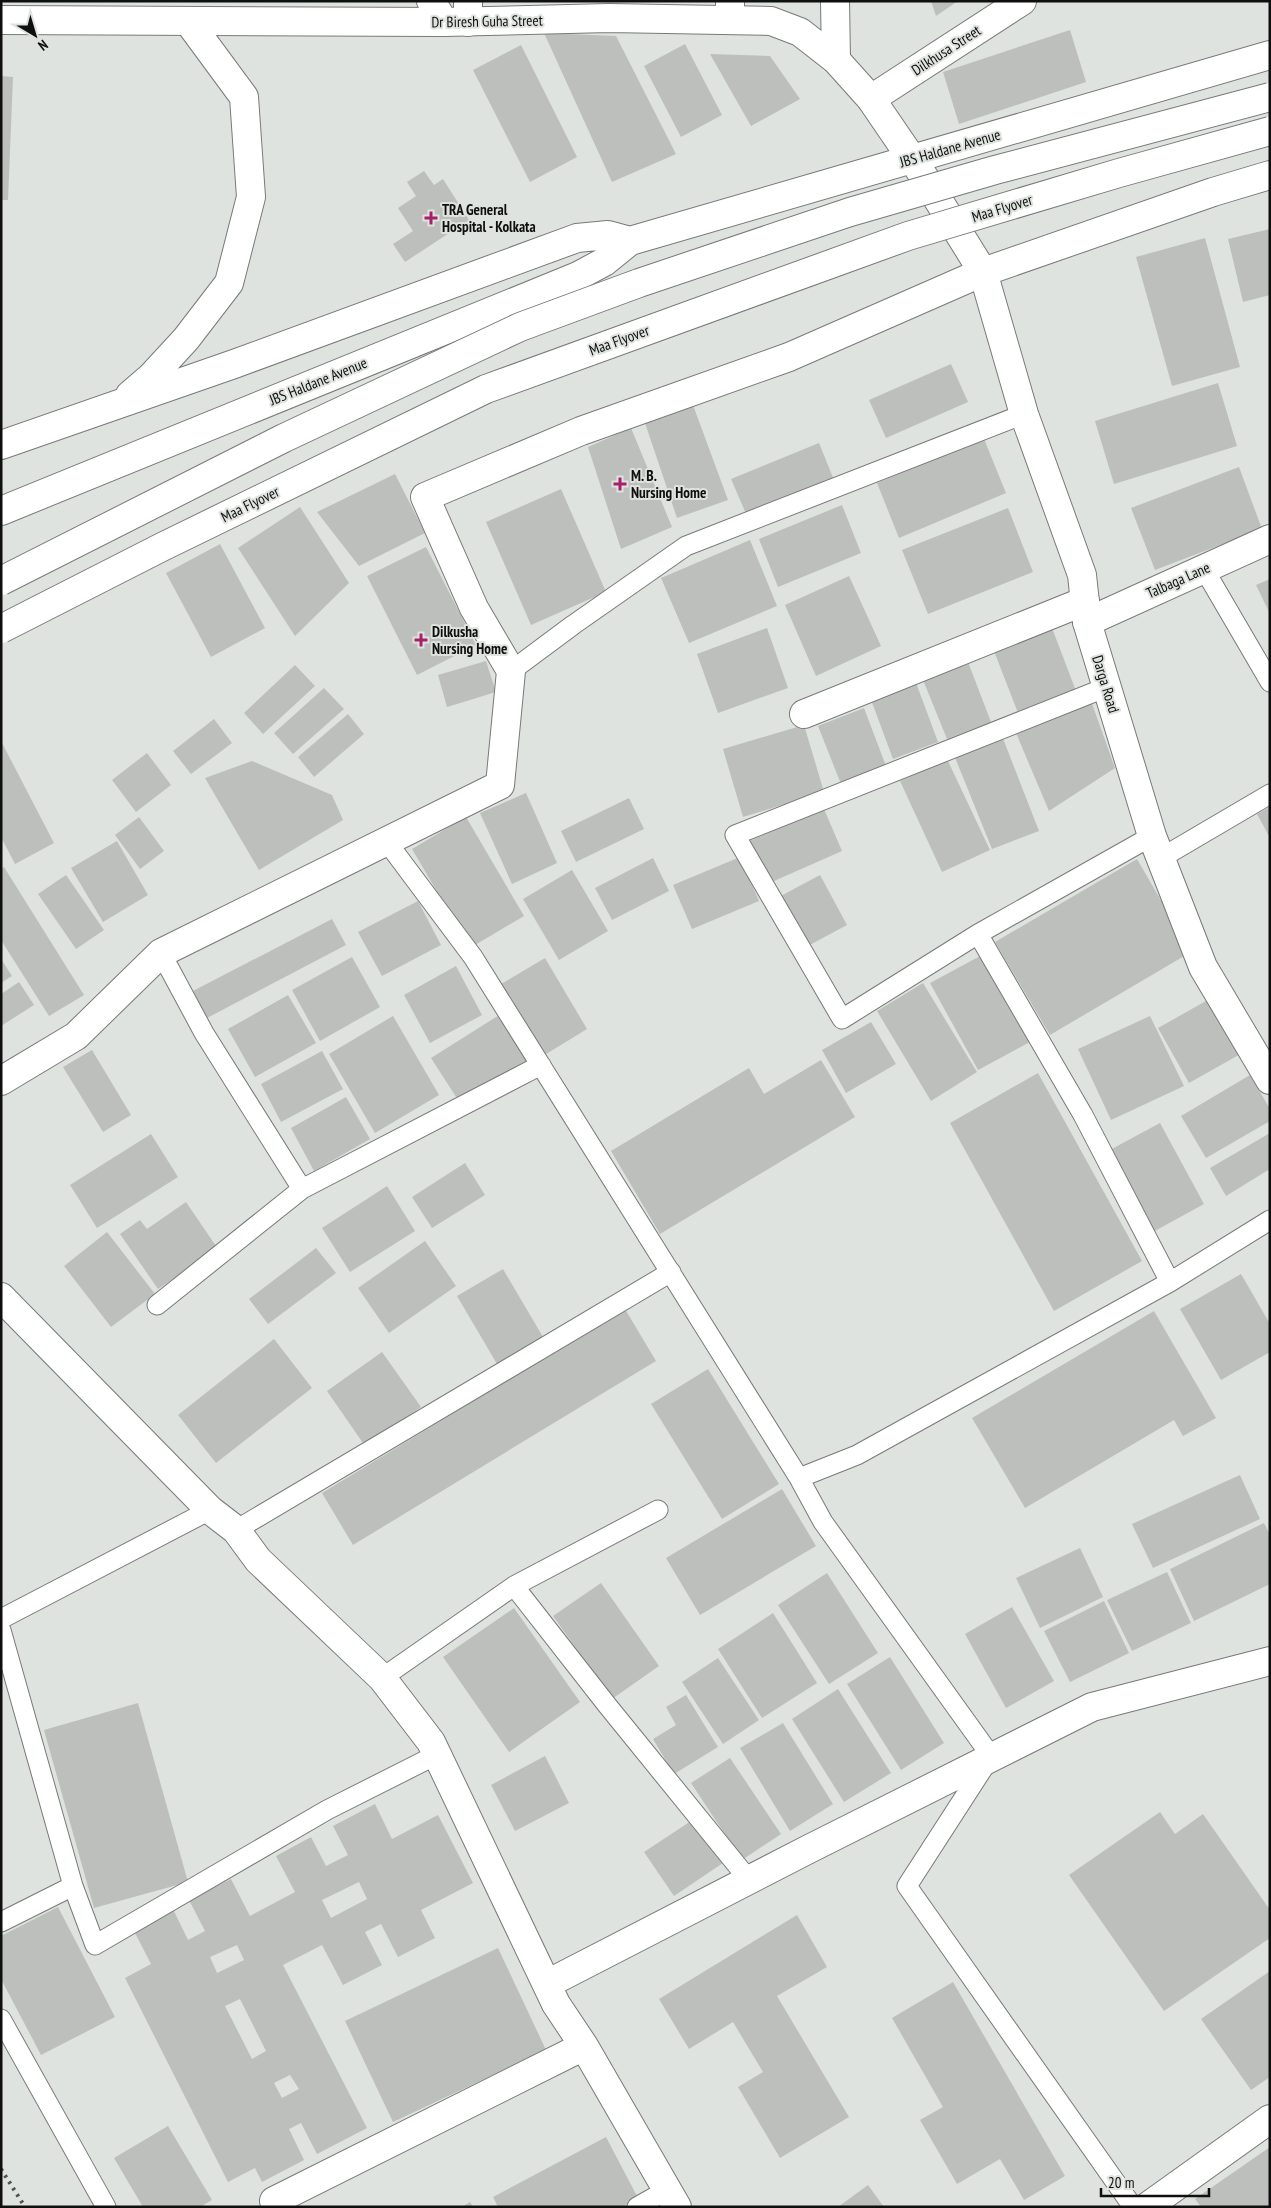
<svg xmlns="http://www.w3.org/2000/svg" width="1271" height="2208" viewBox="0 0 1271 2208" font-family="'PT Sans Narrow',sans-serif">
<rect width="100%" height="100%" fill="#dfe3df"/>
<!-- building -->
<path fill="#bcbfbb" fill-rule="evenodd" d="M931 1H958L936 16Z
M1070 30 1086 82 959 124 943 72Z
M544 33 616 36 676 154 612 182Z
M685 44 722 115 681 137 644 66Z
M521 45 577 157 530 182 473 70Z
M710 54 770 56 800 99 751 126Z
M1 76 13 77 8 200H1Z
M424 171 434 185 443 179 469 220 405 262 393 244 413 231 398 208 416 196 407 182Z
M1270 229V295L1243 302 1228 239Z
M1205 238 1240 367 1172 386 1136 257Z
M951 364 968 402 886 438 869 400Z
M1218 383 1237 446 1114 484 1095 421Z
M693 405 728 500 677 518 644 420Z
M631 428 672 527 621 549 588 447Z
M984 439 1006 493 899 538 877 483Z
M819 443 834 480 747 516 731 479Z
M1239 467 1262 529 1155 570 1131 508Z
M395 474 425 533 359 566 317 512Z
M561 489 606 592 531 625 486 522Z
M842 505 861 553 778 587 759 539Z
M300 507 349 583 295 636 238 548Z
M1008 508 1033 572 928 614 902 550Z
M750 540 777 606 689 643 661 578Z
M220 544 265 628 211 657 166 573Z
M426 547 476 645 417 675 367 576Z
M849 576 881 646 816 676 785 605Z
M1270 579V614L1256 585Z
M767 628 788 688 718 713 697 654Z
M1052 628 1076 691 1018 713 994 651Z
M486 661 496 692 447 707 438 675Z
M968 662 991 722 947 739 923 680Z
M295 665 315 686 263 734 244 713Z
M915 680 938 742 893 759 870 697Z
M324 688 344 709 293 754 274 733Z
M1090 698 1115 768 1049 811 1013 726Z
M864 708 886 766 841 784 818 726Z
M348 714 364 734 314 777 298 757Z
M214 719 232 743 191 774 173 751Z
M804 725 824 792 743 817 723 749Z
M1002 736 1039 831 992 849 954 755Z
M1 741 54 843 15 864 1 837Z
M147 753 171 785 136 812 112 780Z
M947 759 990 850 942 872 900 781Z
M252 761 332 795 343 820 259 870 205 778Z
M526 793 557 863 512 884 480 813Z
M629 798 644 829 576 862 561 831Z
M1270 807V838L1257 814Z
M824 809 842 851 765 885 747 842Z
M139 817 164 851 140 869 115 835Z
M466 817 524 916 470 948 412 849Z
M117 841 148 895 103 922 71 868Z
M740 857 759 901 692 929 673 885Z
M653 858 669 891 612 920 595 888Z
M1137 859 1191 952 1050 1035 995 942Z
M4 867 84 995 49 1016 1 940V869Z
M572 870 608 931 559 960 523 899Z
M66 875 104 930 76 949 38 894Z
M820 875 847 925 804 948 777 898Z
M418 901 441 945 382 976 358 932Z
M332 919 346 945 207 1018 193 991Z
M982 955 1030 1042 978 1070 930 983Z
M352 957 380 1007 320 1041 292 990Z
M545 958 587 1029 538 1059 496 987Z
M1 959 12 976 1 983Z
M456 966 482 1015 430 1043 404 995Z
M19 982 34 1005 1 1026V994Z
M923 983 977 1072 931 1101 877 1011Z
M288 995 316 1043 255 1077 228 1029Z
M1213 997 1244 1052 1189 1083 1158 1028Z
M504 1012 533 1058 460 1103 431 1058Z
M393 1016 439 1095 375 1133 329 1054Z
M1150 1016 1184 1086 1111 1120 1078 1049Z
M871 1022 896 1064 846 1093 822 1050Z
M92 1050 131 1115 103 1132 63 1067Z
M322 1051 343 1089 281 1122 261 1084Z
M821 1060 855 1117 660 1234 611 1151 749 1068 764 1094Z
M1038 1073 1142 1261 1054 1311 950 1123Z
M1250 1075 1270 1109V1121L1206 1158 1181 1116Z
M346 1097 370 1139 314 1171 291 1128Z
M1160 1123 1204 1204 1153 1232 1108 1151Z
M1270 1133V1169L1226 1196 1210 1168Z
M151 1134 178 1177 97 1228 70 1185Z
M465 1163 485 1195 432 1228 412 1197Z
M387 1186 415 1231 350 1272 322 1228Z
M186 1202 218 1249 158 1289 120 1234 140 1220 147 1229Z
M107 1232 155 1294 111 1327 64 1266Z
M425 1241 456 1286 389 1333 358 1288Z
M316 1248 336 1273 268 1324 249 1299Z
M503 1269 543 1337 497 1364 457 1296Z
M1241 1274 1270 1324V1352L1221 1380 1180 1309Z
M625 1309 656 1361 353 1545 322 1493Z
M1154 1311 1216 1418 1183 1436 1174 1420 1025 1508 972 1418Z
M274 1339 312 1388 216 1463 178 1415Z
M382 1352 421 1407 365 1446 327 1391Z
M708 1369 779 1484 722 1519 651 1404Z
M1240 1475 1260 1519 1153 1568 1132 1524Z
M782 1489 816 1546 700 1615 666 1558Z
M1264 1523 1270 1535V1584L1194 1621 1170 1569Z
M1080 1548 1103 1597 1040 1628 1016 1578Z
M1167 1572 1191 1623 1132 1651 1107 1600Z
M827 1573 878 1653 829 1684 778 1605Z
M601 1583 659 1666 612 1699 553 1616Z
M1104 1601 1129 1653 1070 1682 1044 1631Z
M1012 1607 1054 1681 1006 1708 965 1634Z
M514 1608 580 1702 509 1752 443 1657Z
M773 1613 817 1683 762 1718 718 1649Z
M890 1657 944 1743 901 1770 847 1684Z
M718 1658 759 1720 723 1744 682 1682Z
M838 1689 891 1773 844 1802 792 1719Z
M686 1695 718 1747 674 1774 653 1739 676 1725 666 1707Z
M138 1703 188 1882 94 1908 44 1730Z
M783 1723 833 1804 790 1831 740 1748Z
M545 1756 569 1803 515 1831 491 1785Z
M730 1758 781 1834 742 1860 691 1783Z
M375 1804 392 1839 438 1815 473 1883 421 1910 435 1938 398 1957 381 1924 365 1932 382 1965 343 1985 322 1945 283 1965 367 2128 317 2154 301 2123 289 2129 304 2160 262 2182 255 2168 228 2182 125 1978 151 1964 133 1929 173 1909 188 1940 205 1931 189 1900 231 1879 250 1916 295 1892 276 1856 311 1837 326 1866 348 1855 333 1826ZM359 1882 367 1899 331 1918 322 1900ZM237 1945 244 1960 217 1973 210 1957ZM240 1999 266 2051 252 2059 225 2006ZM290 2075 299 2089 282 2098 274 2083Z
M1160 1812 1175 1834 1203 1814 1270 1910V1938L1164 2011 1069 1875Z
M694 1819 723 1863 674 1896 644 1852Z
M58 1907 115 2017 41 2055 1 1979V1936Z
M797 1915 827 1967 777 1996 849 2117 780 2158 738 2087 763 2072 733 2022 689 2049 659 1999Z
M498 1948 546 2050 393 2122 345 2021Z
M1270 1971V2077L1251 2090 1201 2019Z
M953 1982 1065 2176 1024 2200 1000 2159 957 2184 920 2120 943 2107 892 2018Z
M168 2126 212 2200 200 2207H143L114 2158Z
M606 2137 638 2198 622 2207H498L493 2197Z
M1270 2147V2207H1201L1195 2199Z
M868 2185 884 2207H838Z
M470 2202 473 2207H462Z"/>
<g fill="none" stroke-linecap="round" stroke-linejoin="round">
<defs>
<path id="service" d="M1204 569 1270 682
M511 671 573 625 686 546 1024 414
M1107 687 735 835 842 1019 978 934 1152 836
M387 842 473 957 799 1478 823 1522 991 1756 907 1886 1133 2207
M1161 858 1270 794
M978 934 1083 1115 1170 1282
M302 1189 541 1065
M157 1305 302 1189 204 1033 161 953
M799 1478 857 1455 1170 1282 1270 1220
M236 1530 671 1272
M514 1586 607 1705 749 1880
M1 1619 210 1510
M1 1630 73 1886 95 1945 327 1810 438 1754
M382 1678 514 1586 658 1510
M1 1922 73 1886
M1 2019 106 2207
M637 2207 667 2190"/>
<path id="minor" d="M431 1 444 22
M468 1V22
M730 1V20
M835 1 836 60
M871 99 1022 1
M1087 622 1270 539
M804 714 1085 601
M1 1081 76 1036 161 953 500 785 511 671 474 608 425 497 581 431 789 357 983 272
M1 1297 210 1510 236 1530 258 1560 382 1678 431 1742 556 2004 584 2046 677 2207
M547 1984 809 1849 1092 1707 1270 1661
M274 2201 584 2046
M1147 2207 1270 2119"/>
<path id="secondary" d="M1 20 444 22 609 18 771 21 800 32 836 60 871 99 912 159
M983 272 1024 414 1082 575 1087 622 1152 836 1203 967 1270 1080"/>
<path id="primary" d="M919 169 983 272 1213 192 1270 175
M130 395 151 377 186 339 229 283 251 197 244 97 188 21
M1 445 234 364 577 238 608 235 630 241
M1 511 578 276 604 262 630 241 1270 55"/>
</defs>
<!-- service casing -->
<use href="#service" stroke="#777a77" stroke-width="21"/>
<!-- minor casing -->
<use href="#minor" stroke="#777a77" stroke-width="30"/>
<!-- secondary casing -->
<use href="#secondary" stroke="#777a77" stroke-width="30"/>
<!-- primary casing -->
<use href="#primary" stroke="#777a77" stroke-width="30"/>
<!-- service -->
<use href="#service" stroke="#fff" stroke-width="19"/>
<!-- minor -->
<use href="#minor" stroke="#fff" stroke-width="28"/>
<!-- secondary -->
<use href="#secondary" stroke="#fff" stroke-width="28"/>
<!-- primary -->
<use href="#primary" stroke="#fff" stroke-width="28"/>
<!-- rail -->
<path stroke="#4f514f" stroke-width="4" stroke-dasharray="2.5 5" stroke-linecap="butt" d="M1 2169 25 2207"/>
<defs>
<path id="motorway-bridge" d="M1 581 284 438 520 327 639 283 850 212 995 170 1270 97
M1 629 162 547 486 389 908 236 1119 173 1270 131"/>
</defs>
<!-- motorway-bridge casing -->
<use href="#motorway-bridge" stroke="#777a77" stroke-width="30" stroke-linecap="butt"/>
<!-- motorway-bridge -->
<use href="#motorway-bridge" stroke="#fff" stroke-width="28"/>
</g>
<!-- markers -->
<g fill="#a6206a" stroke="#dfe3df" stroke-width="2">
<path d="M428.5 210.5h5v5h5v5h-5v5h-5v-5h-5v-5h5z"/>
<path d="M617.5 476.5h5v5h5v5h-5v5h-5v-5h-5v-5h5z"/>
<path d="M418.5 632.5h5v5h5v5h-5v5h-5v-5h-5v-5h5z"/>
</g>
<g text-anchor="middle" dominant-baseline="central" stroke-width="4" stroke-linejoin="round" paint-order="stroke">
<!-- street labels -->
<g font-size="15" fill="#0e0f0e" stroke="#dfe3df">
<text transform="translate(487 21) rotate(-1)">Dr Biresh Guha Street</text>
<text transform="translate(946 50) rotate(-33)">Dilkhusa Street</text>
<text transform="translate(950 148) rotate(-16)">JBS Haldane Avenue</text>
<text transform="translate(1002 208) rotate(-17)">Maa Flyover</text>
<text transform="translate(619 340) rotate(-20)">Maa Flyover</text>
<text transform="translate(318 381) rotate(-22)">JBS Haldane Avenue</text>
<text transform="translate(250 504) rotate(-26)">Maa Flyover</text>
<text transform="translate(1178 580) rotate(-24)">Talbaga Lane</text>
<text transform="translate(1106 684) rotate(73)">Darga Road</text>
</g>
<!-- poi labels -->
<g font-size="15" font-weight="bold" fill="#0e0f0e" stroke="#dfe3df" text-anchor="start">
<text x="442" y="209">TRA General<tspan x="442" dy="17">Hospital - Kolkata</tspan></text>
<text x="631" y="475">M. B.<tspan x="631" dy="17">Nursing Home</tspan></text>
<text x="432" y="631">Dilkusha<tspan x="432" dy="17">Nursing Home</tspan></text>
</g>
</g>
<!-- border -->
<rect width="1271" height="2208" fill="none" stroke="#0e0f0e" stroke-width="5"/>
<!-- north arrow -->
<g transform="translate(35 35) rotate(142)" stroke="#dfe3df" stroke-width="4" paint-order="stroke">
<path d="M0-4L9 19L0 12L-9 19Z" fill="#0e0f0e"/>
<text y="-8" font-size="14" font-weight="bold" text-anchor="middle" fill="#0e0f0e">N</text>
</g>
<!-- scale -->
<path d="M1101 2188v8h108v-8" fill="none" stroke="#0e0f0e" stroke-width="2.5"/>
<text x="1108" y="2188" font-size="15" fill="#0e0f0e" stroke="#dfe3df" stroke-width="4" paint-order="stroke">20 m</text>
</svg>
